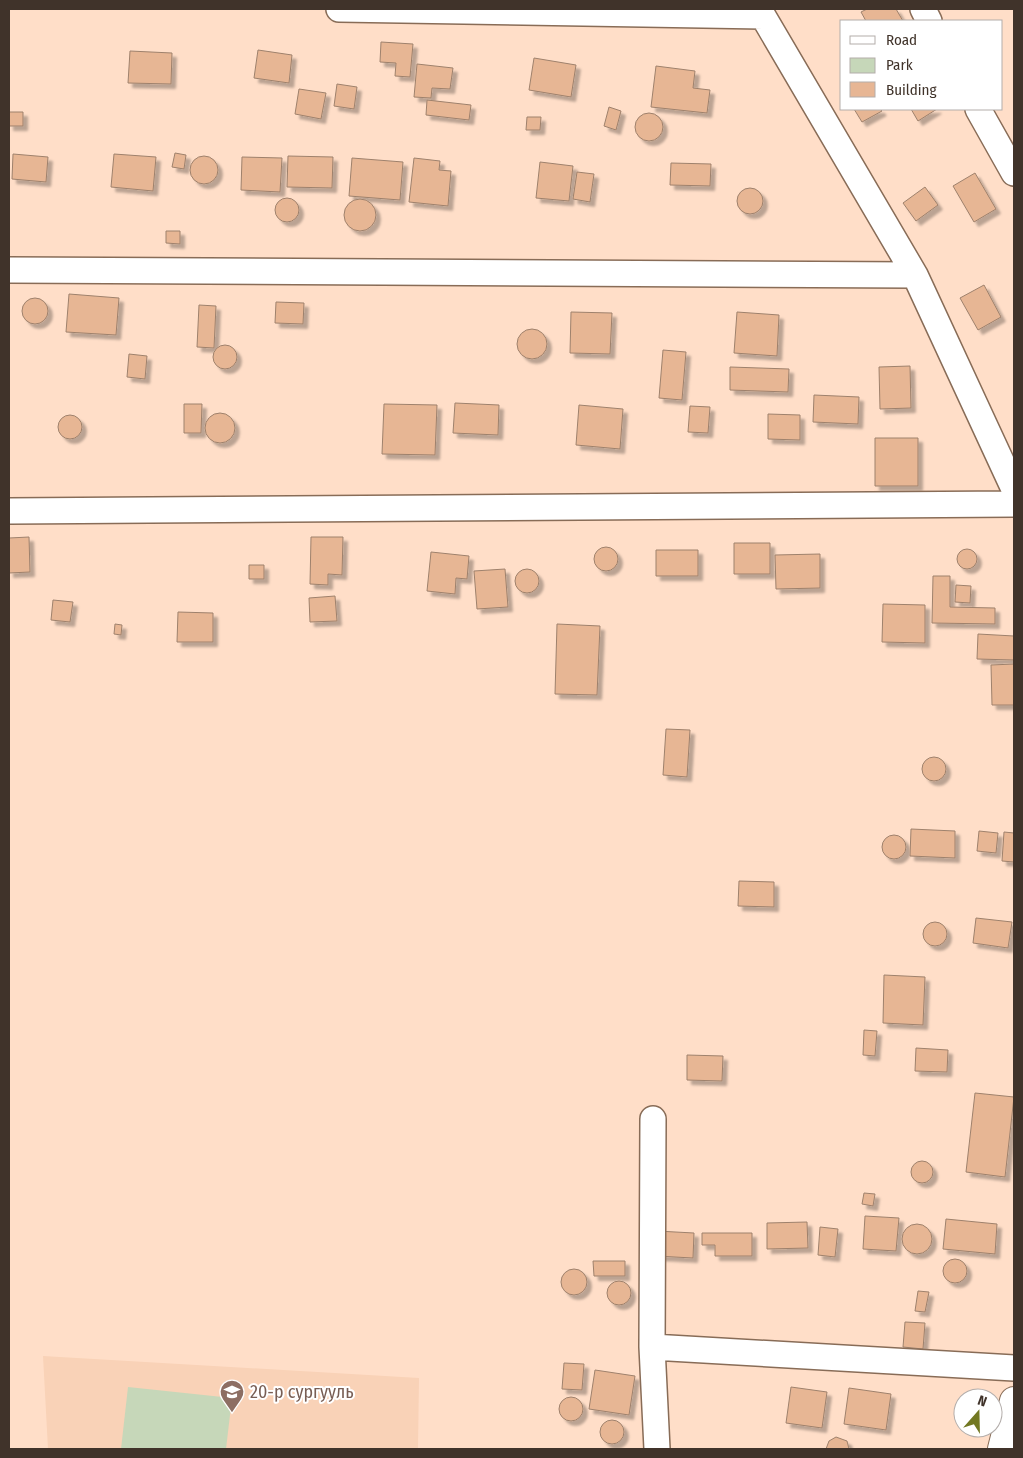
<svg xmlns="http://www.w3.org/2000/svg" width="1023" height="1458" viewBox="0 0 1023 1458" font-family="'Fira Sans Condensed',sans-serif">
<defs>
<filter id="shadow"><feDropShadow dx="4.5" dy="4.5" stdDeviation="1" flood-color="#0004"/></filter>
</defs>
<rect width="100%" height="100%" fill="#ffdec8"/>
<!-- built -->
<path fill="#f9d2b7" d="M43 1356 419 1378 418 1449H48Z"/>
<!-- green -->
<path fill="#c6d7b9" d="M128 1387 232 1398 226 1449H121Z"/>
<!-- building -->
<path fill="#e7b694" stroke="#9e816c" filter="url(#shadow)" d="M867 9H896L903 21H866L861 12Z
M381 42 413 44 410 77 395 76 396 63 380 62Z
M258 50 292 55 289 83 254 78Z
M130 51 172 53 171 84 128 83Z
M534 58 576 65 571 97 529 90Z
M417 64 453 68 450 89 432 88 431 98 414 97Z
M656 66 695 71 693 88 710 90 707 113 651 107Z
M337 84 357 87 354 109 334 106Z
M299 89 326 93 321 119 295 114Z
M427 100 471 105 469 120 426 115Z
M609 107 621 111 616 130 604 126Z
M854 109H880L882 111 862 122Z
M911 109H937L918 121Z
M9 112H23V126H9Z
M635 127a14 14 0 1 1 28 0a14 14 0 1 1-28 0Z
M527 117H541L540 130H526Z
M175 153 186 155 184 169 172 167Z
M13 154 48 157 46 182 12 179Z
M114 154 156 157 153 191 111 187Z
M190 170a14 14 0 1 1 28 0a14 14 0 1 1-28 0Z
M288 156 333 157 332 188 287 187Z
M242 157 282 158 280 192 241 190Z
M352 158 403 162 400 200 349 196Z
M414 158 440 161 439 170 451 171 448 206 409 202Z
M540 162 573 166 569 201 536 198Z
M671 163 711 164 710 186 670 185Z
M577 172 594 174 590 202 573 199Z
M975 173 996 209 974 222 953 186Z
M925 187 938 205 916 221 903 203Z
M737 201a13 13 0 1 1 26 0a13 13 0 1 1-26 0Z
M275 210a12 12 0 1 1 24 0a12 12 0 1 1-24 0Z
M344 215a16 16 0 1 1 32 0a16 16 0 1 1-32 0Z
M166 231H180V244L166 243Z
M984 285 1001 317 978 330 960 298Z
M69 294 119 298 116 335 66 332Z
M22 311a13 13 0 1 1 26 0a13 13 0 1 1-26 0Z
M276 302 304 303 303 324 275 323Z
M199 305 216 306 214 348 197 347Z
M571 312 612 313 610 354 570 353Z
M737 312 779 315 777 356 734 353Z
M517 344a15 15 0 1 1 30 0a15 15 0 1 1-30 0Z
M213 357a12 12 0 1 1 24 0a12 12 0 1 1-24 0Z
M663 350 686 352 682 400 659 398Z
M129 354 147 356 145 379 127 377Z
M910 366 911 408 880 409 879 367Z
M730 367 789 369 788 392 730 390Z
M814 395 859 397 858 424 813 422Z
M455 403 499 405 498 435 453 433Z
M184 404H202L201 433H184Z
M384 404 437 405 435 455 382 454Z
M579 405 623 409 620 449 576 445Z
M690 406 710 407 708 433 688 432Z
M205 428a15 15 0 1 1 30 0a15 15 0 1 1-30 0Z
M768 414 800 415V440L768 439Z
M58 427a12 12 0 1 1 24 0a12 12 0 1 1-24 0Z
M875 438H918V486H875Z
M29 537 30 572 9 573V538Z
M311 537H343L342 575 328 574V585L310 584Z
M734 543H770V574H734Z
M594 559a12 12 0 1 1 24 0a12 12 0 1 1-24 0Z
M957 559a10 10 0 1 1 20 0a10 10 0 1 1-20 0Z
M656 550H698V576H656Z
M431 552 469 556 467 579 456 578 455 594 427 591Z
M820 554V588L776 589 775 555Z
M249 565H264V579H249Z
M505 569 508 607 477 609 474 571Z
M515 581a12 12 0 1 1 24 0a12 12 0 1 1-24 0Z
M933 576H950V607L995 608V624L932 623Z
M956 585 971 586 970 603 955 602Z
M335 596 337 621 310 622 309 598Z
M53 600 73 602 70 622 51 620Z
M883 604 925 605V643L882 642Z
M178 612 213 613V642H177Z
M115 624 122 625 121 635 114 634Z
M557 624 600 626 597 695 555 694Z
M978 634 1014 636V660L977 659Z
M1014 664V705H992L991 665Z
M666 729 690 730 687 777 663 775Z
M922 769a12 12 0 1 1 24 0a12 12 0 1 1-24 0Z
M911 829 955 831V858L910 856Z
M979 831 998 833 996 853 977 851Z
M1004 832 1014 833V862L1002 861Z
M882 847a12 12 0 1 1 24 0a12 12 0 1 1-24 0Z
M739 881 774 882V907L738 906Z
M976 918 1012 922 1008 948 973 943Z
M923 934a12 12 0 1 1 24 0a12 12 0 1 1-24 0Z
M884 975 925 977 923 1025 883 1023Z
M864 1030 877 1031 875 1056 863 1055Z
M916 1048 948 1050 947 1072 915 1071Z
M687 1055 723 1056 722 1081 687 1080Z
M975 1093 1014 1097 1005 1177 966 1172Z
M911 1172a11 11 0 1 1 22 0a11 11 0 1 1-22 0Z
M864 1193 875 1194 873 1206 862 1204Z
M865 1216 899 1218 896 1251 863 1249Z
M946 1219 997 1224 995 1254 943 1249Z
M807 1222 808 1248 767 1249V1223Z
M902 1239a15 15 0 1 1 30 0a15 15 0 1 1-30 0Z
M820 1227 838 1229 835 1257 818 1255Z
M657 1231 694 1233 693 1258 656 1256Z
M702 1233H752V1256H715V1245H702Z
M943 1271a12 12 0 1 1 24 0a12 12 0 1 1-24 0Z
M593 1261H625V1276H594Z
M561 1282a13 13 0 1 1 26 0a13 13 0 1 1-26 0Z
M607 1293a12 12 0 1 1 24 0a12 12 0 1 1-24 0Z
M918 1291 929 1292 925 1312 915 1311Z
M905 1322 925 1323 923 1349 903 1347Z
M564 1363 584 1364 582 1390 562 1389Z
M595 1370 635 1376 629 1415 589 1409Z
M791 1387 827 1392 822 1428 786 1423Z
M849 1388 891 1394 886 1430 844 1424Z
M559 1409a12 12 0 1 1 24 0a12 12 0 1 1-24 0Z
M600 1432a12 12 0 1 1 24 0a12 12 0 1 1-24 0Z
M836 1437 847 1441 849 1449H826L829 1441Z"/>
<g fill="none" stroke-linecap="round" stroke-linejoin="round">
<defs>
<path id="minor" d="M339 9 763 16
M757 9 763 16 915 275 1014 489
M923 9 929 21
M978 109 1014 173
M9 270 915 275
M9 511 1014 504
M652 1347 653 1119
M657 1449 652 1347 1014 1368"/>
<path id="tertiary" d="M1002 1449 1014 1401"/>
</defs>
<!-- minor casing -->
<use href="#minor" stroke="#886c57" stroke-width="28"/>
<!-- tertiary casing -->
<use href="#tertiary" stroke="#886c57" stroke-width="30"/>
<!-- minor -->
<use href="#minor" stroke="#fff" stroke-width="25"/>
<!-- tertiary -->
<use href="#tertiary" stroke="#fff" stroke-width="28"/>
</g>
<!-- icons -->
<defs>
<symbol id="school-pin" viewBox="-11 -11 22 30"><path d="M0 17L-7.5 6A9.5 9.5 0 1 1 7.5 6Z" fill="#8d6e63" stroke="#fff"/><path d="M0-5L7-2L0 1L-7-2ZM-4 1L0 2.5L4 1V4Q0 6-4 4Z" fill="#fff"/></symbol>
</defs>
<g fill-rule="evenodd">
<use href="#school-pin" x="218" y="1378" width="28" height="38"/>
</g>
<g text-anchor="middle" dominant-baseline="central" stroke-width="4" stroke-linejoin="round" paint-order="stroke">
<!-- education labels -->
<g font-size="18" fill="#785e54" stroke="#fff" text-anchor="start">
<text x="250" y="1392">20-р сургууль</text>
</g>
</g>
<!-- border -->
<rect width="1023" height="1458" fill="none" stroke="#40332a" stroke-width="20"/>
<!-- legend -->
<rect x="840" y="20" width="162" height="90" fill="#ffffff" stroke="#b3adaa"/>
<rect x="850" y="36" width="25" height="8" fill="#ffffff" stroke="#b3adaa"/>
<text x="886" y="45" font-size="15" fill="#40332a">Road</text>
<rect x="850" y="58" width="25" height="15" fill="#c6d7b9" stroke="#b3adaa"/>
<text x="886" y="70" font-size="15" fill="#40332a">Park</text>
<rect x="850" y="82" width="25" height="15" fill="#e7b694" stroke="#b3adaa"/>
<text x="886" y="95" font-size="15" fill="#40332a">Building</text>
<!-- north arrow -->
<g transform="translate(978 1413) rotate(20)"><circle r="24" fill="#ffffff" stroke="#b3adaa"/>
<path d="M0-4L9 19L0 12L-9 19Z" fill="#727822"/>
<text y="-8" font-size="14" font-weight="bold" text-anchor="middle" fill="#40332a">N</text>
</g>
</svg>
